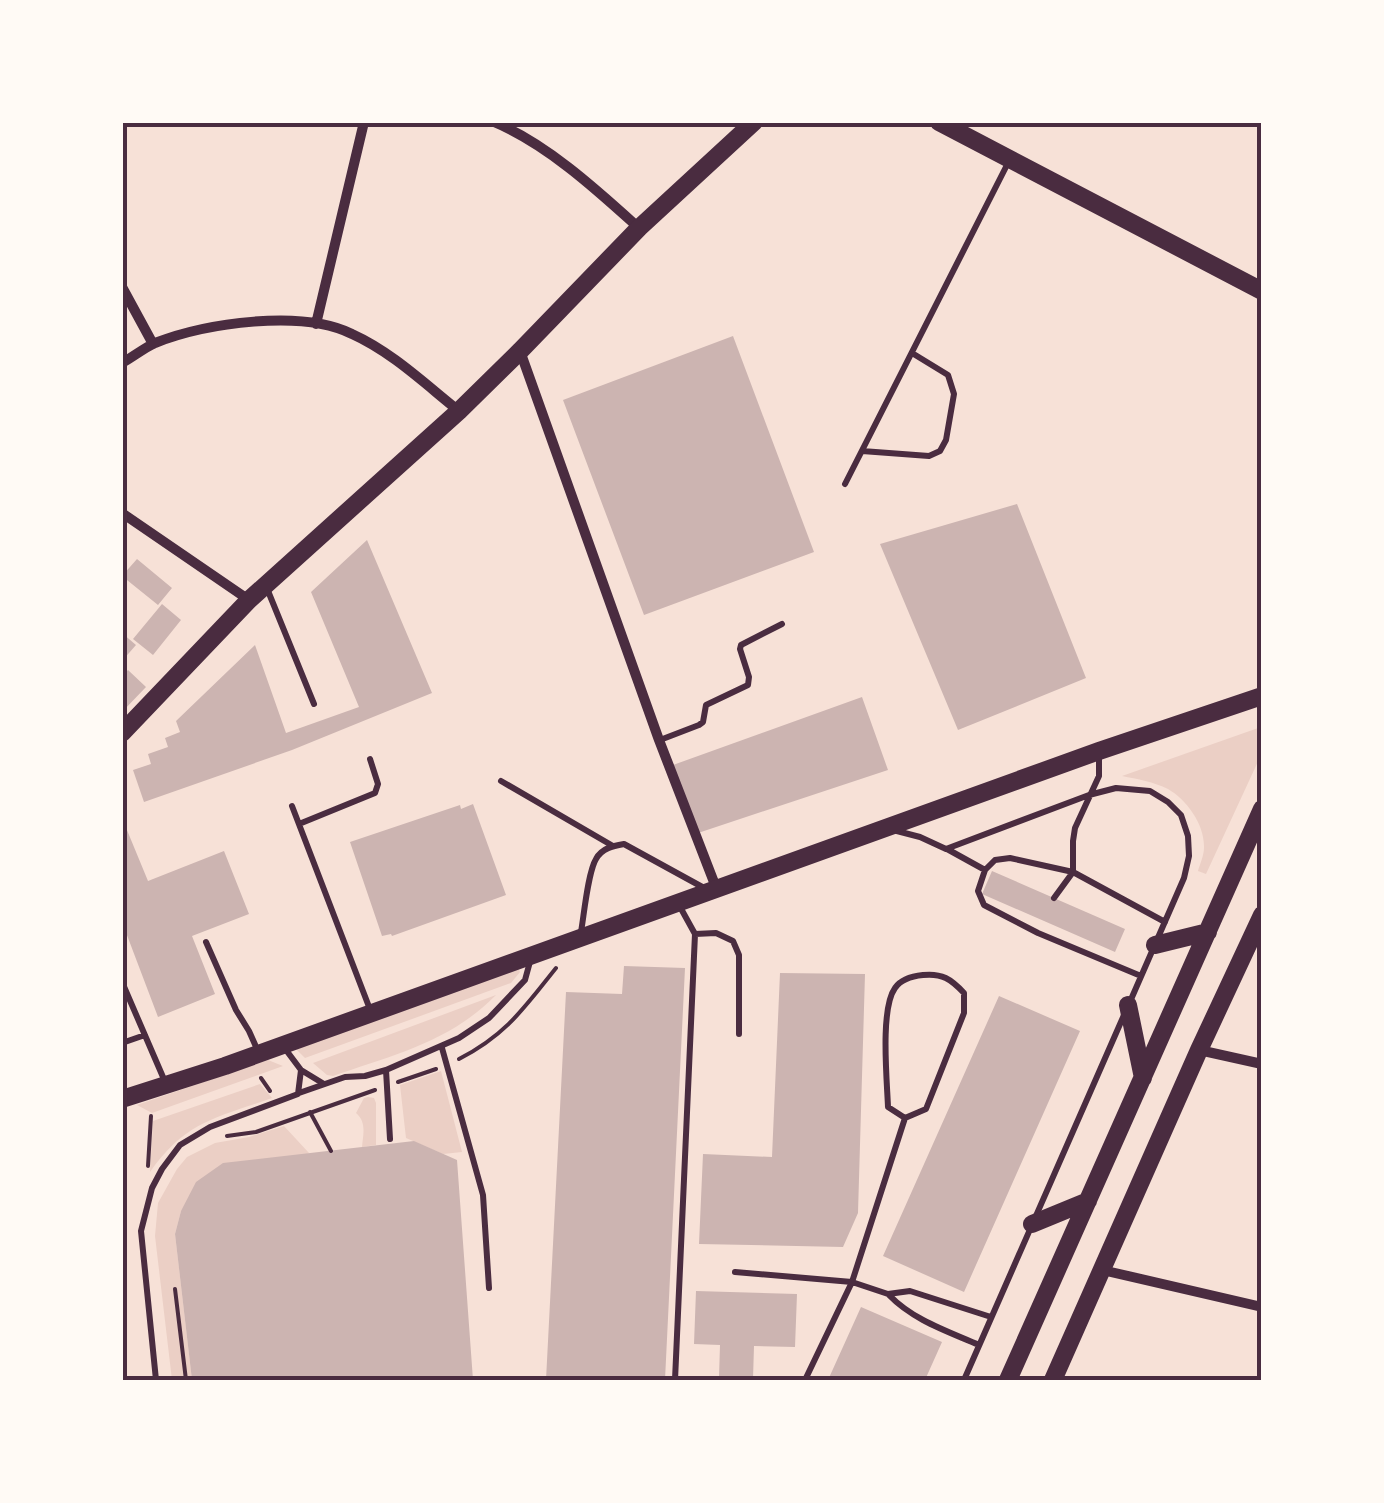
<svg xmlns="http://www.w3.org/2000/svg" width="1384" height="1503" viewBox="0 0 1384 1503" font-family="'DM Sans',sans-serif">
<rect width="100%" height="100%" fill="#f7e1d7"/>
<!-- green -->
<path fill="#ebcfc5" d="M1261 727V755L1206 874 1198 871C1200 864 1204 855 1204 848 1205 825 1187 800 1168 789 1154 782 1137 779 1122 776Z
M518 968 520 972 511 983 305 1058 296 1049Z
M496 995C450 1042 393 1055 333 1076L327 1075 313 1063Z
M268 1060 283 1066 152 1113 137 1105Z
M441 1071 462 1152 443 1154 406 1138 400 1085Z
M260 1084 272 1098C216 1118 186 1121 150 1172L153 1121Z
M368 1097 374 1098 376 1103V1145L362 1147C363 1135 367 1122 356 1113L364 1098Z
M284 1126 309 1153 181 1211 175 1234 192 1380H172L155 1236 158 1203 177 1169 187 1157 215 1143 249 1137Z"/>
<!-- building -->
<path fill="#ccb4b1" d="M733 336 814 552 644 615 563 400Z
M1017 504 1086 678 958 730 880 544Z
M367 540 432 693 292 750 144 802 133 770 151 764 148 754 168 747 165 738 180 732 176 721 255 645 286 733 359 707 311 592Z
M137 559 172 588 158 605 122 576Z
M162 604 181 620 153 655 133 639Z
M122 633 136 645 122 661Z
M128 670 146 687 122 712V676Z
M862 697 888 770 698 833 673 765Z
M473 804 506 895 392 936 391 934 382 936 350 842 460 805 461 809Z
M122 818 148 881 224 851 249 914 192 936 215 994 158 1017 122 922Z
M992 871 1125 929 1115 952 982 894Z
M624 966 685 968 665 1380H546L566 992 622 994Z
M780 973 865 974 858 1213 843 1247 699 1244 703 1154 772 1157Z
M999 996 1080 1031 964 1292 883 1256Z
M414 1141 457 1160 473 1380H192L175 1234 181 1211 196 1182 223 1163Z
M696 1291 797 1294 795 1347 754 1346 753 1379 719 1378 720 1345 694 1344Z
M861 1307 942 1342 925 1380H828Z"/>
<g fill="none" stroke-linecap="round" stroke-linejoin="round">
<!-- path -->
<path stroke="#4a2c40" stroke-width="4" d="M459 1059C506 1035 524 1008 556 968
M261 1078 270 1091
M398 1082 436 1069
M310 1112 331 1151
M227 1136 256 1132 375 1090
M148 1166 151 1116
M175 1289 186 1380"/>
<!-- service -->
<path stroke="#4a2c40" stroke-width="6" d="M862 451 929 456 940 451 946 440 954 394 948 375 912 353
M845 484 1010 159
M266 586 314 704
M660 740 699 725 703 722 706 705 748 685 749 677 740 649 741 645 782 624
M1099 752V776L1075 828 1073 841V872L1165 922
M501 781 613 846
M292 806 371 1012
M299 824 375 793 378 784 370 759
M893 830 920 837 946 849 1089 795 1116 788 1150 791 1168 802 1181 815 1188 836 1189 856 1184 878 1129 1004
M947 849 985 870 978 891 984 905 1038 933 1141 976
M985 870 995 860 1010 858 1073 872 1054 898
M581 932C584 915 588 872 596 859 602 848 613 846 624 844L706 889
M695 934 716 933 733 941 739 955V1034
M206 942 236 1010 249 1031 257 1049
M122 982 166 1084
M122 1043 145 1035
M442 1048 483 1195 489 1288
M301 1070 324 1084
M386 1070 390 1139
M299 1093 345 1077 365 1076 386 1070 459 1038 489 1018 525 980 531 958
M735 1272 852 1282 888 1294 910 1291 991 1317
M889 1295C913 1320 947 1331 979 1345
M156 1380 141 1231 152 1188 162 1169 180 1145 210 1127 298 1094 301 1070 283 1046
M675 1380 695 934 679 905
M805 1380 852 1282 905 1118 926 1109 964 1013V993C951 979 942 973 923 975 913 976 901 979 895 988 880 1009 887 1080 888 1107L905 1118
M964 1380 1124 1015"/>
<!-- minor -->
<path stroke="#4a2c40" stroke-width="10" d="M494 122C547 144 597 190 639 228
M122 287 153 344
M316 324 364 122
M520 351 659 740 717 890
M122 363C133 357 144 348 155 343 206 323 302 309 352 334 392 352 425 384 459 411
M122 513 249 600
M1199 1050 1262 1064
M1102 1270 1262 1307"/>
<!-- secondary -->
<path stroke="#4a2c40" stroke-width="18" d="M939 122 1262 291
M122 733 249 600 459 411 520 351 639 228 754 122
M1155 945 1208 932
M1128 1005 1143 1078
M122 1099 225 1066 1099 751 1262 696
M1032 1224 1088 1201
M1008 1380 1262 809
M1053 1380 1199 1050 1262 915"/>
</g>
<!-- border -->
<rect width="1384" height="1503" fill="none" stroke="#fffaf5" stroke-width="250"/>
<rect x="125" y="125" width="1134" height="1253" fill="none" stroke="#4a2c40" stroke-width="4"/>
</svg>
